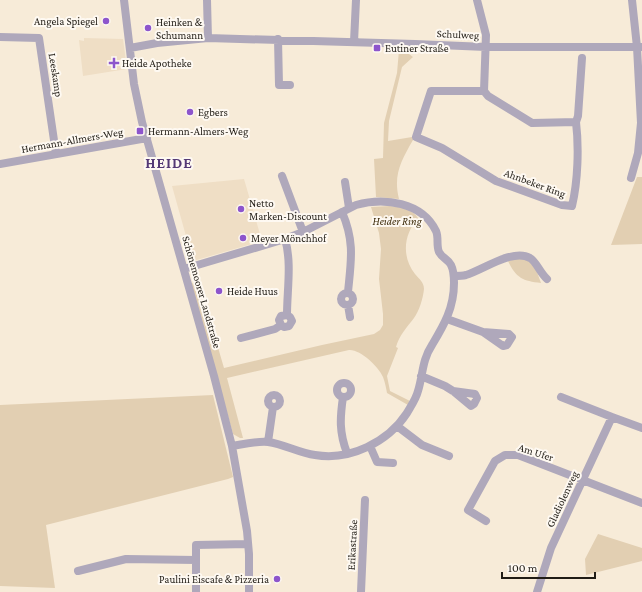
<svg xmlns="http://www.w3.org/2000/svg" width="642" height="592" viewBox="0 0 642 592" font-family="'Crimson Pro',serif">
<rect width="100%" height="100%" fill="#f7ebd8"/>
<!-- built -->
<path fill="#efdec5" d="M84 38 123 39 127 69 83 76 79 40 84 41Z
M244 179 262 241 193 261 172 186Z"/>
<!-- green -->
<path fill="#e2cfb2" d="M399 50 409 54 413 57 402 67 389 121 388 141 412 137 413 140C401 161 393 175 399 199L376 197 374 159 383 158 384 123 397 73Z
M637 177H642V244L611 245Z
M390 206C400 207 413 209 418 218 404 234 401 256 415 274 419 279 424 282 424 289 423 299 419 311 414 318 407 327 399 336 396 347L398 348 387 376 390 391 410 401 408 405 387 393C386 388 385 382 383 377 379 367 360 349 349 350L227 378 243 438H240L233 434 191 283 196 284 203 296 224 368 322 345 374 334 380 330 383 325V314L379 279 381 249 379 233 371 207Z
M523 257 534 264 541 283C523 281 516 278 508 261Z
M213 395 233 477 228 479 46 525 55 588 0 586V405Z
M598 534 642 548V561L586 575 585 559Z"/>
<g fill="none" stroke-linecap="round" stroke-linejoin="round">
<!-- minor -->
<path stroke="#afa8bb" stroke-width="8" d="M124 0 134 84 142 122 214 376 232 446 247 531 249 554V592
M207 0 208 38
M477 0 486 35 484 91H431L416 137 442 148 496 181 562 205 572 206C578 181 579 147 576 122L532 123 488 96 484 91
M0 37 39 38 56 154
M278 39 279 85H290
M354 42 356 0
M130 48 157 43 208 38 415 44 486 47H642
M576 122 578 116 582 58
M0 164 147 138
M282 176 303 232
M631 178 638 153 641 123 637 47 632 0
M345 182 349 208
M342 212C355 242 351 261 348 292
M285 239C292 263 287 290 287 315L290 317 292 321 289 326 284 327 281 325 279 320 281 316 287 315
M184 269 285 239 303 232 356 205C384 197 422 202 436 231 439 238 436 245 439 252 442 258 448 259 451 265 454 271 454 277 454 283 454 308 444 325 432 345 422 360 423 375 418 391 416 399 411 406 407 413 388 442 350 461 315 455 299 453 284 444 268 442 256 441 244 444 232 446
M454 276C458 276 462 276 466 275 483 270 513 248 530 258 536 261 540 273 547 279
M341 299a6 6 0 1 1 12 0a6 6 0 1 1-12 0Z
M348 305 350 317
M447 319 483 332 503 346 507 345 512 337 509 334 483 332
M241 338 275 329 281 325
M421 376 445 386 453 391 471 406 474 404 477 398 475 394 453 391
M337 390a7 7 0 1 1 14 0a7 7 0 1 1-14 0Z
M268 401a6 6 0 1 1 12 0a6 6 0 1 1-12 0Z
M343 397C340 418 339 432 347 453
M561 397 612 417
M397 426 422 445 449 456
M268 442 273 407
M370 446 377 462 393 463
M486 521 468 510 495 461 505 455H518L642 503
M78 571 126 559 196 560
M196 592V545L248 544
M361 592 365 500
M537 592 551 548 612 417 642 428"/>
</g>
<!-- markers -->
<g fill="#8d55cc" stroke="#fef9f2" stroke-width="1.5">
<circle cx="106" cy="21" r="4"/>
<circle cx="148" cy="28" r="4"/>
<rect x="373" y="44" width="8" height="8" rx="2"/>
<path d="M112 57h4v4h4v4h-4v4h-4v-4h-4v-4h4z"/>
<circle cx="190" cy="112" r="4"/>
<rect x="136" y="127" width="8" height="8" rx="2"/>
<circle cx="241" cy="209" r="4"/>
<circle cx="243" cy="238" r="4"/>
<circle cx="219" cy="291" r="4"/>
<circle cx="277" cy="579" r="4"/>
</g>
<g text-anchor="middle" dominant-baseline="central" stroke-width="4" stroke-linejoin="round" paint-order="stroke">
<!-- poi labels -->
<g font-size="11" fill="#201c15" stroke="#fef9f2" text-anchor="start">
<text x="98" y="21" text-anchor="end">Angela Spiegel</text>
<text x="156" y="22">Heinken &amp;<tspan x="156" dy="13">Schumann</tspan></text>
<text x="385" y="48">Eutiner Straße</text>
<text x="122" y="63">Heide Apotheke</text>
<text x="198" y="112">Egbers</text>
<text x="148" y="131">Hermann-Almers-Weg</text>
<text x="249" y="203">Netto<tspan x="249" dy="13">Marken-Discount</tspan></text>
<text x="251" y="238">Meyer Mönchhof</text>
<text x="227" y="291">Heide Huus</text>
<text x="269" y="579" text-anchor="end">Paulini Eiscafe &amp; Pizzeria</text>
</g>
<!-- street labels -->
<g font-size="11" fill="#201c15" stroke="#fef9f2">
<text transform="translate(458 34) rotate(3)">Schulweg</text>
<text transform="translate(56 75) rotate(81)">Leeskamp</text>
<text transform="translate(72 140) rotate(-10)">Hermann-Allmers-Weg</text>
<text transform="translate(535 183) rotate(20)">Ahnbeker Ring</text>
<text transform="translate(202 292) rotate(74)">Schönemoorer Landstraße</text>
<text transform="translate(536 452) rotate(18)">Am Ufer</text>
<text transform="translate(562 499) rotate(-65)">Gladiolenweg</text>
<text transform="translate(352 545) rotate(-87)">Erikastraße</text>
</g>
<!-- park labels -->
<g font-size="11" font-style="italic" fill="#3c2a09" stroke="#fef9f2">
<text x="397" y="221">Heider Ring</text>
</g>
<!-- district labels -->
<g font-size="15" font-weight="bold" letter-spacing="1" fill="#543975" stroke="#fef9f2">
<text x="169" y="163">HEIDE</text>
</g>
</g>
<!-- scale -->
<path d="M502 572v6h93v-6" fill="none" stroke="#201c15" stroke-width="2"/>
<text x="508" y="572" font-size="12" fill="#201c15" stroke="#fef9f2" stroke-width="3" paint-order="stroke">100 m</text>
</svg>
